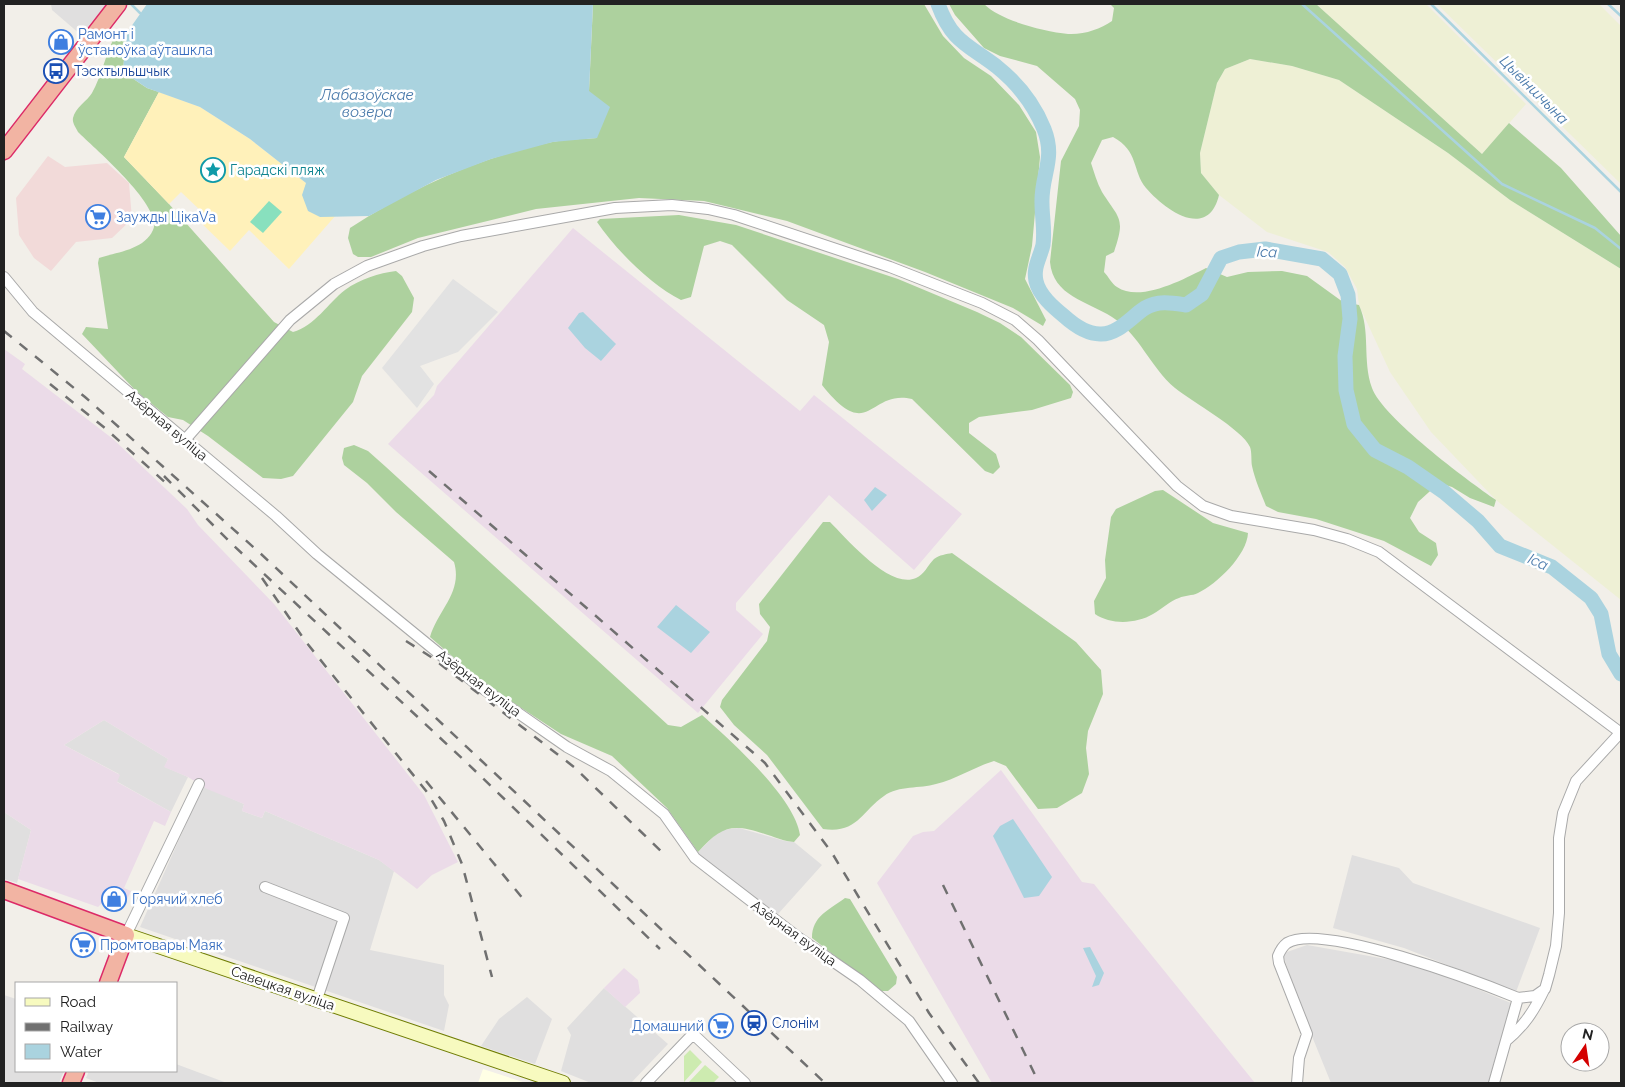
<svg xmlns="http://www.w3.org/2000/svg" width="1625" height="1087" viewBox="0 0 1625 1087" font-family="Raleway,sans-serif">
<rect width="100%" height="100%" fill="#f2efe9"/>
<!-- residential -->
<path fill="#e0dfdf" d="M51 4H107L81 35 52 10Z
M104 720 168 759 165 767 188 777 171 812 116 781 119 774 64 745Z
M203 786 244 804 242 811 262 818 265 811 379 860 394 871 370 950 444 965V995L449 1005 444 1031 140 927Z
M4 812 31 830 17 883 4 879Z
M739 828 785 841 794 842 822 865 778 914 703 860 698 852 720 830Z
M1352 855 1399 868 1413 883 1540 928 1516 992 1404 948 1333 928Z
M1307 945 1403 962 1431 970 1511 1003 1488 1083H1331L1307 1024 1284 958V953Z
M604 988 668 1044 631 1083H591L561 1071 571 1035 567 1028Z
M4 995 16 999V1071H64L59 1083H4Z
M527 997 552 1019 535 1064 481 1046 499 1019Z
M176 1064 227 1083H99L86 1078 89 1071H176Z"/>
<!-- commercial -->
<path fill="#f2dad9" d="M48 156 65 167 107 163 129 183 132 219 112 238 76 242 51 271 34 258 19 235 16 198Z"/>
<!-- industrial -->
<path fill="#ebdbe8" d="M573 228 800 411 814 395 962 514 914 570 829 495 736 603V610L763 634 698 713 388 444 434 395 437 386Z
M4 349 25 364 22 369 113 439 187 509 198 525 274 604 424 795 458 862 432 875 417 889 379 860 265 811 262 818 242 811 244 804 207 789 188 777 164 767 168 759 104 720 64 745 120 775 117 782 171 812 165 826 154 821 124 888 131 891 123 908 105 900 98 907 18 879 31 830 4 812Z
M1001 770 1082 882 1094 884 1255 1083H992L877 883 913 836 923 832 934 831Z
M624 968 638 980 640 993 625 1007 604 988Z"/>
<!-- education -->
<path fill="#ffffe5" d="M483 1069 526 1083H478Z"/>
<!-- farmland -->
<path fill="#eef0d5" d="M1316 4H1426L1526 104 1482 154Z
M1437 4H1599L1621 26V184Z
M1250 59 1292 66 1339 80 1448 153 1510 200 1621 269V600L1496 500 1431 432 1390 372 1359 305 1357 289 1345 267 1328 252 1267 232 1219 195 1201 173 1200 153 1217 83 1225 69Z"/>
<!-- grass -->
<path fill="#cdebb0" d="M690 1050 702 1062 684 1082V1056Z
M705 1065 719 1077 713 1083 689 1082Z"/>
<!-- forest -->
<path fill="#add19e" d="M593 4H924L943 36 964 58 991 76 1019 105 1036 132 1040 157 1032 246 1025 279 1046 320 1043 326 1013 308 925 272 787 221 704 201 639 198 536 209 418 238 371 257H358L353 254 348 238 350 228C411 188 481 157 552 142 567 139 582 139 597 138L589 91Z
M949 4H984C1001 21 1043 31 1068 34 1084 35 1100 29 1112 21L1114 8 1110 4H1316L1482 154 1509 123 1561 168 1621 236V269L1510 200 1448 153 1339 80 1292 66 1250 59 1225 69 1217 83 1200 153 1201 173 1219 195C1208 241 1165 210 1146 188 1132 171 1139 151 1113 137L1102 140 1091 163C1094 172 1097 183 1102 192 1119 219 1126 217 1114 252L1106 256 1104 272C1108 276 1112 284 1117 287 1140 303 1184 279 1206 268L1227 277 1248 272 1282 271 1307 276 1343 302 1359 305C1371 331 1362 360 1372 388 1382 417 1468 481 1496 500L1494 507 1470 498 1452 487 1439 483 1418 502 1410 518 1419 532 1436 543 1438 555 1431 566 1384 541 1316 519 1278 512 1266 506C1261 493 1255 480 1252 466 1251 461 1252 452 1250 447 1242 429 1192 402 1175 388 1150 367 1140 335 1112 317 1087 301 1053 296 1050 262L1061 161 1079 126 1080 110 1075 99 1037 66 1000 56 984 48 955 15Z
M126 34 123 72 147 88 159 92 124 157 169 204 274 322 293 332C315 326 328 303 345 290 360 279 379 273 396 271L402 276 414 298 412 312 362 376 353 402 293 476 281 479 263 478 208 436 183 420 168 417 136 391 82 334 86 327 108 329 98 263 99 258C117 252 144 250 153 230 164 207 94 148 78 132 76 128 72 123 73 118 75 108 87 101 92 93 102 75 105 56 114 38Z
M679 215 736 225 898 279 977 312 1000 323 1021 337 1070 385 1073 392 1071 398 1032 410 979 417 969 423V433L996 454 1000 467 993 474 985 471 912 399C868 389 870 445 822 385L829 342 824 325 787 300 732 245 720 241 704 246 691 297 681 300C651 285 616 250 597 222L600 219Z
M354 445 368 451 386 467 668 725 681 727 702 715C730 740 795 798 800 835L794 842C784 841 777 838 768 835 733 823 722 825 698 852L667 808 612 756 561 734 483 683 430 637C438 610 463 592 454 562L396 512 367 483 344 465 342 458 344 448Z
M1163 490 1213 523 1248 533C1247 555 1217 584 1198 593 1192 596 1185 595 1179 598 1170 601 1162 609 1153 614 1136 624 1111 625 1095 614L1094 601 1106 578 1105 560 1111 517 1116 509 1155 491Z
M823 522H830C847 539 890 590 916 578 924 575 928 565 934 559 939 555 947 554 952 553L1076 642 1101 670 1103 694 1088 731 1086 748 1089 774 1082 793 1057 808 1038 809 1006 766 994 761C974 767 957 779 936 784 920 789 899 785 884 796 861 812 857 834 823 829L767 755 734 725 720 707 722 700 767 641 770 627 760 614 759 604Z
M845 898 850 899 897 977 896 984 888 991H880L812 938C812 916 829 910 845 898Z"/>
<!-- sand -->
<path fill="#fff1ba" d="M159 92 200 107 250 139 306 183 320 217 336 215 289 269 249 230 230 251 196 218 201 211 181 192 169 204 124 157Z"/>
<!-- pitch -->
<path fill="#88e0be" d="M269 201 282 212 263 233 250 222Z"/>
<!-- parking -->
<path fill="#e2e2e2" d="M453 279 498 312 458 352 420 366 434 384 417 408 382 368Z"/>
<!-- water -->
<path fill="#aad3df" d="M147 4H593L589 91 610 107 597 138 553 142 491 159 436 180 369 216 320 217 308 211 302 195 306 183 250 139 200 107 147 88 123 72 126 34Z
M583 312 616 344 601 361 585 348 568 328 579 313Z
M875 487 887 495 872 511 864 500Z
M676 605 710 632 691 653 657 627Z
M1013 819 1052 877 1039 896 1024 898 993 836 1000 826Z
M1090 947 1104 973 1099 985 1092 987 1096 976 1083 948Z"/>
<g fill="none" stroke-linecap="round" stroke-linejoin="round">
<!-- stream -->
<path stroke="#aad3df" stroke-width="2.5" d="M131 4 140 13
M1302 4 1502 184 1595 228 1621 249
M1431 4 1621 192
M1608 4 1621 16"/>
<!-- river -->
<path stroke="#aad3df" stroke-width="15" d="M938 4C952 42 967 44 996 66 1016 82 1034 104 1044 129 1056 159 1041 175 1042 203 1042 218 1045 230 1043 245 1040 258 1033 267 1036 281 1039 295 1053 307 1064 316 1074 325 1086 334 1100 334 1118 335 1132 316 1145 308 1158 300 1173 303 1186 305L1202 294 1221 258 1239 252 1265 249 1322 259 1340 274 1348 295 1350 319 1345 356 1346 390 1354 424 1375 450 1408 467 1444 492 1478 521 1500 546 1552 567 1591 598 1601 614 1609 654 1621 674"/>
<defs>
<path id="minor" d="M4 277 33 312 276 516 317 554 475 683 567 747 611 771 664 814 695 858 799 938 860 980 909 1021 952 1083
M184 441 290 320 334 284 367 266 423 246 461 236 615 208 672 205 708 209 734 215 890 267 982 303 1015 320 1038 340 1177 486 1203 506 1231 516 1314 530 1347 539 1379 552 1621 733
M265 887 344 918 317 999
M126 935 199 784
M1518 998 1535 996 1545 989 1549 975 1556 946 1559 913V838L1563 813 1576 781 1621 732
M1506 1041C1524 1026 1534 1011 1544 990
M646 1083 693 1034 745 1083
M1297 1083 1299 1058 1307 1034 1279 963 1278 956C1280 951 1283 946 1287 943 1322 922 1479 982 1518 998L1494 1083"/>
<path id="secondary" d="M126 935 563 1083"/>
<path id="trunk" d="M4 151 118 4
M4 890 126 935 108 983
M71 1083 76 1071"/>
</defs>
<!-- minor casing -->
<use href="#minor" stroke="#a9a9a9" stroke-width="12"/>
<!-- secondary casing -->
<use href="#secondary" stroke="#707d05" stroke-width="16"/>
<!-- trunk casing -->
<use href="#trunk" stroke="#dc2a67" stroke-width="19"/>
<!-- minor -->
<use href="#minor" stroke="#fff" stroke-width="10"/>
<!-- secondary -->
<use href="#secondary" stroke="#f7fabf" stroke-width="14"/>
<!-- trunk -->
<use href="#trunk" stroke="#f2b4a3" stroke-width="16"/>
<!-- rail -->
<path stroke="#707070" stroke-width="2.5" stroke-dasharray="10 10" stroke-linecap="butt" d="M4 331 85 397 260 553 825 1083
M50 384 106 429 167 484
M429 471 765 763 832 853 929 1013 979 1083
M164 476 233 545 466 762 660 949
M262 578 306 642 427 792 444 821 462 864 492 977
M406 641 431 657 574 767 666 856
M426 781 524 900
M943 885 1039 1083"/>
</g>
<!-- icons -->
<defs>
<symbol id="shop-ring" viewBox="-11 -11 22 22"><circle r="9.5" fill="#fff" stroke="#3f7fe0" stroke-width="1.5"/><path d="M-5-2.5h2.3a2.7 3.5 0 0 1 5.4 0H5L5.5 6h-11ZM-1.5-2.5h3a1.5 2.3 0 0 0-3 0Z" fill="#3f7fe0"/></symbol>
<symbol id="bus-ring" viewBox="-11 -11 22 22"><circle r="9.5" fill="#fff" stroke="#1a4fb4" stroke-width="1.5"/><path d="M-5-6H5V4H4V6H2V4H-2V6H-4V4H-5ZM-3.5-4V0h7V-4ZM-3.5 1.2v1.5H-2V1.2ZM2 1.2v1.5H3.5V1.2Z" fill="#1a4fb4"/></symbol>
<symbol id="sight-ring" viewBox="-11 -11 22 22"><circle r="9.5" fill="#fff" stroke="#0f9aa8" stroke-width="1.5"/><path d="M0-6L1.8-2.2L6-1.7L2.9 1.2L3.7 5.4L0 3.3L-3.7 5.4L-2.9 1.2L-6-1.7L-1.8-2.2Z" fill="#0f9aa8"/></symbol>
<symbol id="supermarket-ring" viewBox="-11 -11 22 22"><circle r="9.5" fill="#fff" stroke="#3f7fe0" stroke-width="1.5"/><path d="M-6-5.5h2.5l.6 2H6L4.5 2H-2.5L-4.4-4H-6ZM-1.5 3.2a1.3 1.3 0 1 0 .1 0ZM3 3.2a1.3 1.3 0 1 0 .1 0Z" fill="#3f7fe0"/></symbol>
<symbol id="station-ring" viewBox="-11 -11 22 22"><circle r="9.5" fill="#fff" stroke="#1a4fb4" stroke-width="1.5"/><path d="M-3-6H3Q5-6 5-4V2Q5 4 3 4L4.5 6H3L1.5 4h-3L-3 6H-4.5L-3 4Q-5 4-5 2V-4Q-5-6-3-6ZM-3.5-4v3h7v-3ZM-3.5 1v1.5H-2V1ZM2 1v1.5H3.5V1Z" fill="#1a4fb4"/></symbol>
</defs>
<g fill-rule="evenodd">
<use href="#shop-ring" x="47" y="28" width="28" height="28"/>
<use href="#bus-ring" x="42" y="57" width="28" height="28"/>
<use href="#sight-ring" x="199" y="156" width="28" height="28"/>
<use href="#supermarket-ring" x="84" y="203" width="28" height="28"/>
<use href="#shop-ring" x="100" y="885" width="28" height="28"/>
<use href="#supermarket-ring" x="69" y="931" width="28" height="28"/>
<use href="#station-ring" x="740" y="1009" width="28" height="28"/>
<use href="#supermarket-ring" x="707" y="1012" width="28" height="28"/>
</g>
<g text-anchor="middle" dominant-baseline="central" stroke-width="5" stroke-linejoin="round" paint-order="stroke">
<!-- shop labels -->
<g font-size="14" fill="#366cbe" stroke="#fff" text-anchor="start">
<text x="78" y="34">Рамонт і<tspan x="78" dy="16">ўстаноўка аўташкла</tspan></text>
<text x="116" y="217">Заужды ЦікаVа</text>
<text x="132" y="899">Горячий хлеб</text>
<text x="100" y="945">Промтовары Маяк</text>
<text x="704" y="1026" text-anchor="end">Домашний</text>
</g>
<!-- transit labels -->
<g font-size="14" fill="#164399" stroke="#fff" text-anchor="start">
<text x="74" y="71">Тэсктыльшчык</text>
<text x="772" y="1023">Слонім</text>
</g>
<!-- culture labels -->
<g font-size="14" fill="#0d838f" stroke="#fff" text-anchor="start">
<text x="230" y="170">Гарадскі пляж</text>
</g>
<!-- street labels -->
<g font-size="14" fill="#222" stroke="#fff">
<text transform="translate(167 425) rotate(40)">Азёрная вуліца</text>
<text transform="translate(479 683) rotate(37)">Азёрная вуліца</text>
<text transform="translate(794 933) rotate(36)">Азёрная вуліца</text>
<text transform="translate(283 988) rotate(19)">Савецкая вуліца</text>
</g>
<!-- water labels -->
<g font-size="15" font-style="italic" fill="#4a7aab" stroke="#fff">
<text transform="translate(1534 90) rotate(45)">Цывіншчына</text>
<text x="367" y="95">Лабазоўскае<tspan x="367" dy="17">возера</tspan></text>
<text transform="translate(1267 252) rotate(3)">Іса</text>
<text transform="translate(1538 562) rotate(24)">Іса</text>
</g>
</g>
<!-- border -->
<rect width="1625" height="1087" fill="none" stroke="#222222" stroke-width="10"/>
<!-- legend -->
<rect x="15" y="982" width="162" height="90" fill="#ffffff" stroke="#a7a7a7"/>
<rect x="25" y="998" width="25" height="8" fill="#f7fabf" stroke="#a7a7a7"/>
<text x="60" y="1007" font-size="15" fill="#222222">Road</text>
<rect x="25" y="1023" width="25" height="8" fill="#707070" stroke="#a7a7a7"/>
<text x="60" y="1032" font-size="15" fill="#222222">Railway</text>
<rect x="25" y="1044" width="25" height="15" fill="#aad3df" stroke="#a7a7a7"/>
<text x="60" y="1057" font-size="15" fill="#222222">Water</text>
<!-- north arrow -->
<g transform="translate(1585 1047) rotate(13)"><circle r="24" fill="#ffffff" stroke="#a7a7a7"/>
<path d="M0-4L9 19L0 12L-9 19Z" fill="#d40000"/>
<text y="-8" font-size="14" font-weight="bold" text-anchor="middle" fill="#222222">N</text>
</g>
</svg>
